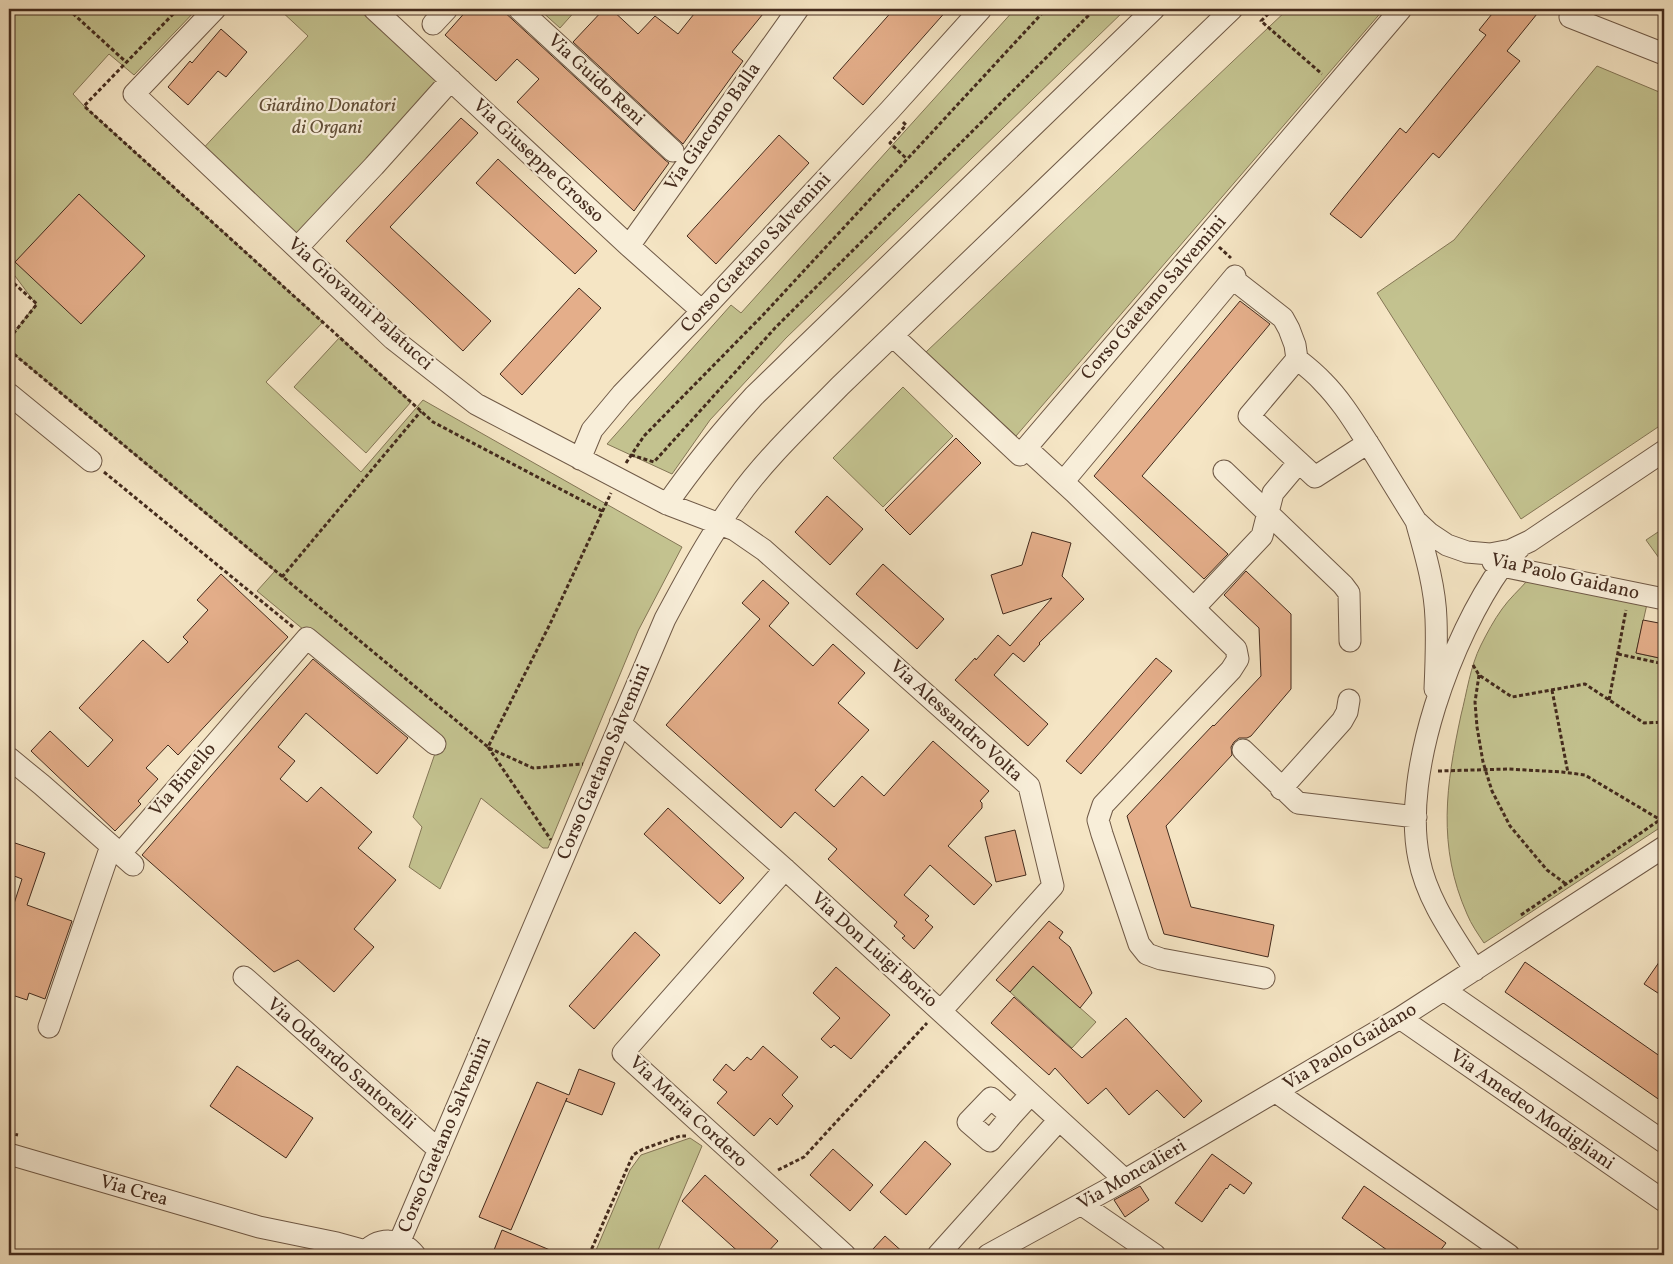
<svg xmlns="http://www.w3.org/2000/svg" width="1673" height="1264" viewBox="0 0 1673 1264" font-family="Vollkorn,serif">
<rect width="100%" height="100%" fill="#f5e5c4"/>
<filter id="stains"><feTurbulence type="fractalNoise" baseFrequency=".004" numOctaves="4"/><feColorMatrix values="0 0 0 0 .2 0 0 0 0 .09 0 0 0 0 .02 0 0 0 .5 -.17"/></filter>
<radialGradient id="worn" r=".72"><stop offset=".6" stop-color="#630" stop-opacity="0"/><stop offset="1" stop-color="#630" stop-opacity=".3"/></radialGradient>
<!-- green -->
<path fill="#c3c28f" stroke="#847656" d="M9 9H197L134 75 109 54 73 94 84 106 323 322 266 382 361 472 423 400 682 547 638 631 548 848H543L481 798 440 889 409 867 422 827 413 817 439 742 257 591 275 571 9 350V339L36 304 9 268Z
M279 9H375L452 79 297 247 198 154 308 36Z
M539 9H577L560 28Z
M1015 9H1126L786 338 710 420 672 474 607 444 731 305 741 313Z
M1288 9H1384L1016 436 926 352Z
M1597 66 1664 94V423L1521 519 1377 293 1454 240Z
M340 337 411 402 366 453 294 387Z
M903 387 953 436 883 507 833 458Z
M1664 528V565L1646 540Z
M1527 581 1647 604 1636 653 1664 659V825L1484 943C1478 934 1471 924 1467 914 1437 846 1446 785 1461 715 1467 692 1470 667 1481 645 1487 633 1494 620 1502 609 1509 599 1519 590 1527 581Z
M1033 966 1096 1022 1072 1048 1010 992Z
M690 1138 702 1146 656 1255H594L630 1170 641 1155Z"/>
<!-- building -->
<path fill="#e4ae8a" stroke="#442b1d" d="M468 9H501L665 160 669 163 634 211 517 102 539 79 517 59 496 81 445 35Z
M604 9H611L638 34 655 16 678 34 698 9H767L732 52 743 61 683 144 573 42Z
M894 9H948L863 105 833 78Z
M1496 9H1541L1507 51 1520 61 1439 158 1433 153 1361 238 1330 214 1400 128 1406 133 1486 35 1479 30Z
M221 29 247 52 226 77 218 71 188 105 168 87 190 61 192 63Z
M461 118 478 133 390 227 491 321 463 351 346 241Z
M779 135 809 163 716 264 687 236Z
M498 159 597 251 575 274 476 183Z
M79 194 145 256 81 324 15 262Z
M579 288 601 308 522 395 500 374Z
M1240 301 1270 324 1142 476 1228 554 1204 579 1094 476Z
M956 438 981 463 910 535 885 510Z
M827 496 863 529 830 565 795 532Z
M1032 532 1071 543 1062 576 1084 599 1039 643 1040 644 1024 662 1013 653 994 675 1048 724 1028 746 955 680 975 658 976 660 998 635 1010 646 1052 598 1003 614 991 575 1022 565Z
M883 564 944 619 917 649 856 594Z
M1246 571 1291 614V689L1251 736 1247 738H1239L1234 742 1231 747 1232 755 1166 826 1191 907 1274 925 1268 957 1164 934 1127 816 1213 725 1214 726 1261 676 1259 628 1224 595Z
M221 574 288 637 178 755 168 745 146 768 158 779 138 801 141 804 115 831 31 751 50 731 88 767 113 740 79 708 143 640 168 663 188 642 183 637 208 610 197 600Z
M763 580 789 603 769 626 813 666 833 644 865 673 838 703 869 730 815 790 834 807 862 776 884 796 933 741 989 791 980 801 982 803V808L948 846 992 885 974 905 930 865 904 895 929 916 925 920 933 927 914 949 902 938 905 936 894 926 897 922 828 859 837 849 795 812 781 828 666 725 760 619 742 603Z
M1643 620 1664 624V659L1636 653Z
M1156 658 1172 671 1081 774 1066 761Z
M313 659 408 738 377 774 306 713 278 747 295 761 280 779 307 802 321 787 372 832 358 848 396 880 354 929 374 947 334 992 298 960 274 972 142 855Z
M668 808 744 878 720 904 644 834Z
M1015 830 1026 875 996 882 985 837Z
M9 841 45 853 27 905 72 921 45 999 29 993 27 1000 9 994V919L22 879 9 874Z
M1049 921 1063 932 1059 938 1070 947 1092 993 1080 1008 1033 966 1010 992 996 980Z
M635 932 660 955 594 1029 569 1006Z
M1664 955V997L1644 984Z
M1525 962 1664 1059V1103L1505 992Z
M836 967 890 1015 851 1059 834 1045 831 1048 821 1039 840 1018 813 993Z
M1014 997 1082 1058 1126 1018 1202 1101 1184 1118 1157 1090 1129 1115 1106 1088 1088 1104 1055 1068 1049 1075 991 1023Z
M763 1046 798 1077 782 1095 793 1106 777 1125 770 1118 754 1136 717 1103 727 1092 713 1080 726 1064 734 1071 747 1057 751 1060Z
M237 1066 313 1118 286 1158 210 1106Z
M579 1069 615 1083 602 1115 566 1101 567 1098 511 1230 479 1217 537 1082 569 1095Z
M925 1141 951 1164 906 1215 880 1192Z
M833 1149 873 1185 850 1211 810 1175Z
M1212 1154 1252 1183 1244 1194 1230 1184 1227 1189 1226 1188 1202 1222 1175 1203Z
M705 1175 778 1241 765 1255H742L682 1201Z
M1140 1186 1149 1200 1125 1217 1114 1200Z
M1364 1186 1446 1243 1437 1255H1394L1342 1218Z
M502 1230 562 1255H492Z
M885 1236 906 1255H880L873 1249Z"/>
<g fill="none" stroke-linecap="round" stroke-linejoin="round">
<defs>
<path id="minor" d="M215 9 134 94 393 339 476 404 667 504 735 530 764 550 1029 786 1053 886 941 1011
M374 9 629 246 702 311
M519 9 673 151
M1570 17 1664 54
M433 24 447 9
M629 246 798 9
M297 248 374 166 451 80
M1233 279 1283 318 1289 329 1295 345 1297 359
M893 336 1020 455 1401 9
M9 394 91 461
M1368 443 1315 477 1249 416 1297 359C1306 366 1315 373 1323 382 1342 401 1356 425 1371 448L1416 521 1429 533 1447 545 1467 552 1490 554 1511 550 1530 541 1664 451
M1026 448 1074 492 1236 649 1238 659 1231 670 1103 805 1098 820 1102 834 1139 944 1147 954 1161 959 1264 978
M580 459 592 430 622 394 702 311 890 110 981 9
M1224 471 1343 585 1349 593 1350 641
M1063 482 1235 276
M667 504C694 465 723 430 754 396L1154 9
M1416 521C1425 553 1435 586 1436 619 1437 642 1436 666 1435 689
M1493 562 1502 566 1664 599
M1194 608 1262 536 1273 493 1299 462
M620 723 785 869 1125 1180
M1243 750 1298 803 1416 817
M9 758 42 785 133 865
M1281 789 1342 721 1347 712 1349 700
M120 854 307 638 435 744
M785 869 623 1053 845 1255
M1475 970C1453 935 1427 900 1419 859 1401 773 1452 636 1502 566 1507 559 1514 553 1520 547
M244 977 439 1150
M1444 990 1664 1142
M1400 1018 1664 1201
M49 1027 111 846
M1276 1092 1509 1255
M1011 1116 990 1141 968 1122 991 1098 1011 1116 1031 1094
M9 1154 259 1227 337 1243 366 1251
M1081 1204 1155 1255
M399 1243 665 619C687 578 709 537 736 500 766 458 804 423 840 386L1232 9
M363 1255C377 1236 401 1237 415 1255
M938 1255 1059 1120
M988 1255 1125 1180 1400 1018 1664 847"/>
</defs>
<!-- minor casing -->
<use href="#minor" stroke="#705a47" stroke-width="23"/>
<!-- path -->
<path stroke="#442b1d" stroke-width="3" stroke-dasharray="4 2.5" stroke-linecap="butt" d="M68 9 126 62
M178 9 84 106 433 422 602 511
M1273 9 1261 21 1322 74
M903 122 906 125 890 143 907 159
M1219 247 1231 258
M9 279 37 304 9 339
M9 350 488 747 550 624 611 493
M631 455 654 462 775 328 1095 9
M626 463 644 436 763 315 1046 9
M104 472 293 627
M282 577 421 411
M1618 654 1664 664
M1473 665 1479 675 1512 697 1585 684 1644 723 1664 722
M1479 675 1475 702 1477 727 1483 762 1492 791 1510 826 1547 870 1566 884
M1552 690 1568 773
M1609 700 1626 610
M488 747 551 840
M489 748 533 768 583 764
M1438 771 1508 769 1562 772 1585 775 1664 822
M1521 915 1664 817
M9 1133 18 1135
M778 1170 804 1157 927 1023
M589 1255 633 1155 643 1149 680 1136H686"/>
<!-- minor -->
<use href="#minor" stroke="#f8eed9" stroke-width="21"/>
</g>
<g text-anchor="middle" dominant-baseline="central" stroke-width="4.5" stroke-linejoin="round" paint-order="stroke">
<!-- street labels -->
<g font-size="19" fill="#442b1d" stroke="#f8eed9">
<text transform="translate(596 80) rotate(43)">Via Guido Reni</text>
<text transform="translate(713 127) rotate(-55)">Via Giacomo Balla</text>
<text transform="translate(538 161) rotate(43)">Via Giuseppe Grosso</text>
<text transform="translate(756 253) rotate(-47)">Corso Gaetano Salvemini</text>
<text transform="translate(1154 298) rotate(-49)">Corso Gaetano Salvemini</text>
<text transform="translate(360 304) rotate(42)">Via Giovanni Palatucci</text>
<text transform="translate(1565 577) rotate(13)">Via Paolo Gaidano</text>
<text transform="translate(956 721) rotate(42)">Via Alessandro Volta</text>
<text transform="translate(604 762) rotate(-67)">Corso Gaetano Salvemini</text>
<text transform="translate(183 780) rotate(-49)">Via Binello</text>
<text transform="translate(874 950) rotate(42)">Via Don Luigi Borio</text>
<text transform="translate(1350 1047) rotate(-31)">Via Paolo Gaidano</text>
<text transform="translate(341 1064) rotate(41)">Via Odoardo Santorelli</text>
<text transform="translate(1532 1110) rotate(35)">Via Amedeo Modigliani</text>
<text transform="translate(688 1112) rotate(43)">Via Maria Cordero</text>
<text transform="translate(445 1135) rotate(-67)">Corso Gaetano Salvemini</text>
<text transform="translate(1132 1175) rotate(-30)">Via Moncalieri</text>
<text transform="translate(134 1191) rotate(16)">Via Crea</text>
</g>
<!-- park labels -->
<g font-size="19" font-style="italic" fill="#64513a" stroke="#f8eed9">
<text x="327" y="106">Giardino Donatori<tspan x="327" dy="22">di Organi</tspan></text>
</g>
</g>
<!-- margin -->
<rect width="1673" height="1264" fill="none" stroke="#f5e5c4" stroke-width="30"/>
<rect x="10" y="10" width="1653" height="1244" fill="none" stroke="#442b1d" stroke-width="2.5"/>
<rect x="15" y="15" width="1643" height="1234" fill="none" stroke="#442b1d"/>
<rect width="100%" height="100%" filter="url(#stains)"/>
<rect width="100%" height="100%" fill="url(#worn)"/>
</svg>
